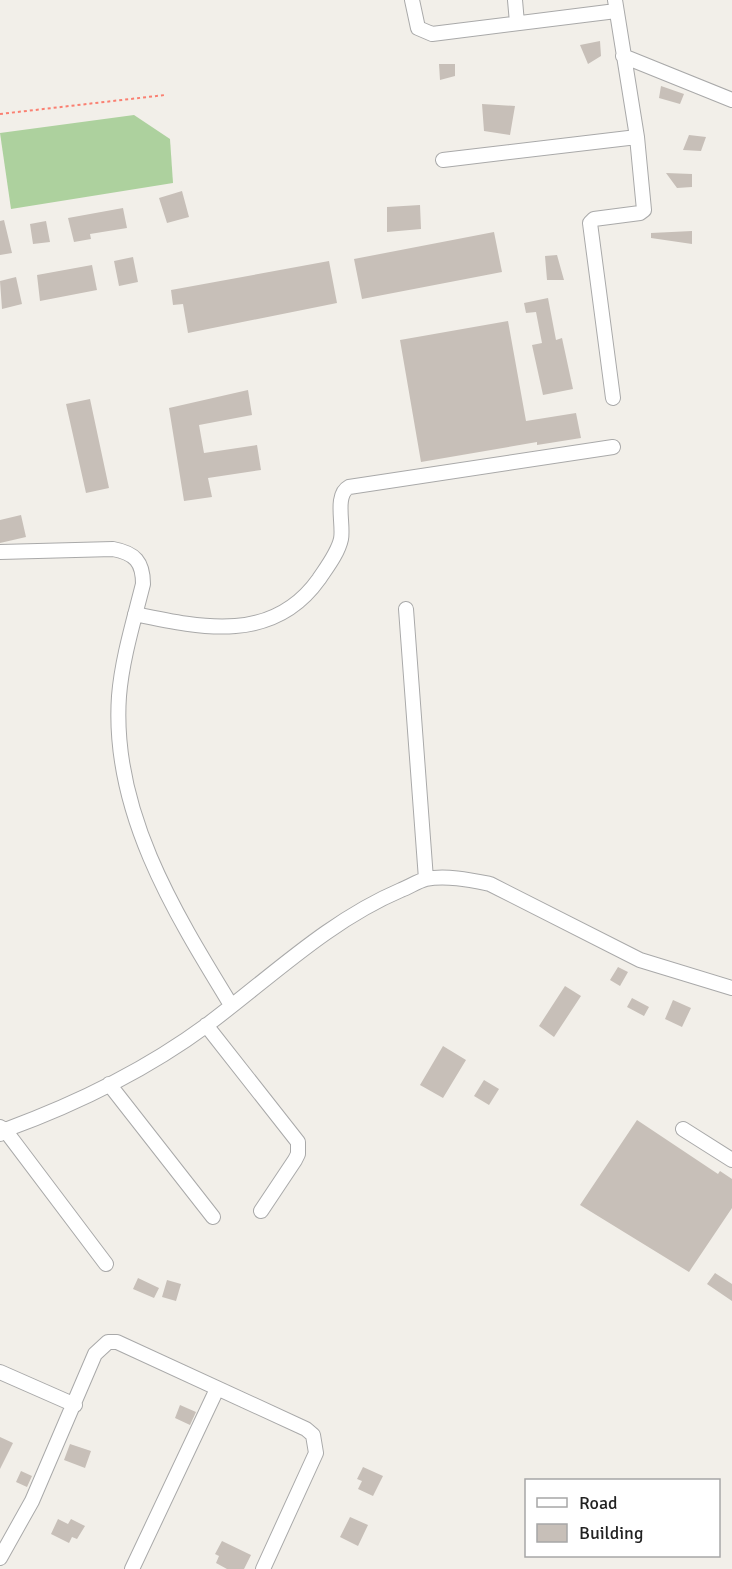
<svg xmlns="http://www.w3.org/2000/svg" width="732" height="1569" viewBox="0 0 732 1569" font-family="Signika,sans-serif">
<rect width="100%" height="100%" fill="#f2efe9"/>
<!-- forest -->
<path fill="#add19e" d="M134 115 170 139 173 183 11 209 0 133Z"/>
<!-- building -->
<path fill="#c7bfb8" d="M600 41 601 56 588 64 580 45Z
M439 64H455V76L440 80Z
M661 86 684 94 680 104 659 98Z
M482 104 515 106 510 135 484 131Z
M689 135 706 137 701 151 683 150Z
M666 173 692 174V187L677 188Z
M182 191 189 217 167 223 159 198Z
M420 205 421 229 387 232V207Z
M123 208 127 228 90 234 91 239 74 242 68 218Z
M4 220 12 253 0 255V221Z
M46 221 50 242 33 244 30 224Z
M692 231V244L651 238V233Z
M494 232 502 272 362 299 354 259Z
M557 255 564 280H547L545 256Z
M133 257 138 282 119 286 114 261Z
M329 261 337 303 188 333 183 304 173 305 171 290Z
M92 265 97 290 40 301 37 275Z
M16 277 22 304 2 309 0 281Z
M548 298 556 340 562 338 573 389 543 395 532 345 542 343 536 312 526 313 524 303Z
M508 321 526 421 576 413 581 438 537 445V442L421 462 400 340Z
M248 390 252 415 199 425 204 453 257 445 261 470 208 478 212 497 184 501 169 408Z
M90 399 109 488 86 493 66 404Z
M21 515 26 537 0 543V520Z
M618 967 628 972 620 986 610 980Z
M565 986 581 996 554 1037 539 1026Z
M632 998 649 1007 644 1016 627 1007Z
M673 1000 691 1008 682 1027 665 1019Z
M443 1046 466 1060 443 1098 420 1085Z
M484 1080 499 1089 489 1105 474 1096Z
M637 1120 718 1174 720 1171 732 1179V1208L689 1272 580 1205Z
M715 1273 732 1284V1301L707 1284Z
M138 1278 159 1288 154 1298 133 1289Z
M167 1280 181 1284 176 1301 162 1297Z
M180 1405 196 1412 190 1425 175 1418Z
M0 1437 13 1443 0 1469Z
M70 1444 91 1451 85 1468 64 1460Z
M363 1467 383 1476 373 1496 358 1489 362 1481 357 1479Z
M21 1471 32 1476 27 1487 16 1482Z
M350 1517 368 1525 358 1546 340 1537Z
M58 1519 68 1524 71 1519 85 1526 77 1539 72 1537 69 1543 51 1534Z
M222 1541 251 1555 244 1569H227L216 1563 219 1556 215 1554Z"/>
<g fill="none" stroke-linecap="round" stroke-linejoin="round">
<defs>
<path id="minor" d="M412 0 418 28 432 34 616 11
M515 0 517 23
M623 56 732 100
M443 160 637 137
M613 398 590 223 594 219 640 213 644 210 637 137 615 0
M0 552 113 549C135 553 143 562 143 584 134 620 122 659 119 696 111 810 174 912 231 1005
M406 609 426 879
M135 614C201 628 273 644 319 579 327 567 338 553 341 539 344 525 334 495 349 487L613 447
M206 1025 298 1142V1154L295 1160 261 1211
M109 1084 213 1217
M0 1127 5 1130C76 1104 146 1070 207 1025 270 978 328 921 401 890 409 887 418 881 426 879 446 875 470 880 490 884L640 960 732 988
M683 1129 732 1160
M0 1134 5 1130 106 1264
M0 1372 75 1405
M0 1558 32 1501 95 1354 108 1342H117L306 1429 313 1435 316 1453 263 1569
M132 1569 217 1389"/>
</defs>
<!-- minor casing -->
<use href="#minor" stroke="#a9a9a9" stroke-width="16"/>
<!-- path -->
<path stroke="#fa8072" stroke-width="2" stroke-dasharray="3 3" stroke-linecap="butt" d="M0 114 165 95"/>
<!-- minor -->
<use href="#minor" stroke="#fff" stroke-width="14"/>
</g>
<!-- legend -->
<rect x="525" y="1479" width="195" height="78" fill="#ffffff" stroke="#a7a7a7" stroke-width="1.5"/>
<rect x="537" y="1498" width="30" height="9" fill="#ffffff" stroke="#a7a7a7" stroke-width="1.5"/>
<text x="579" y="1509" font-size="18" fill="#222222">Road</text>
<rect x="537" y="1524" width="30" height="18" fill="#c7bfb8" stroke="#a7a7a7" stroke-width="1.5"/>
<text x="579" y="1539" font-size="18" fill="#222222">Building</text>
</svg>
